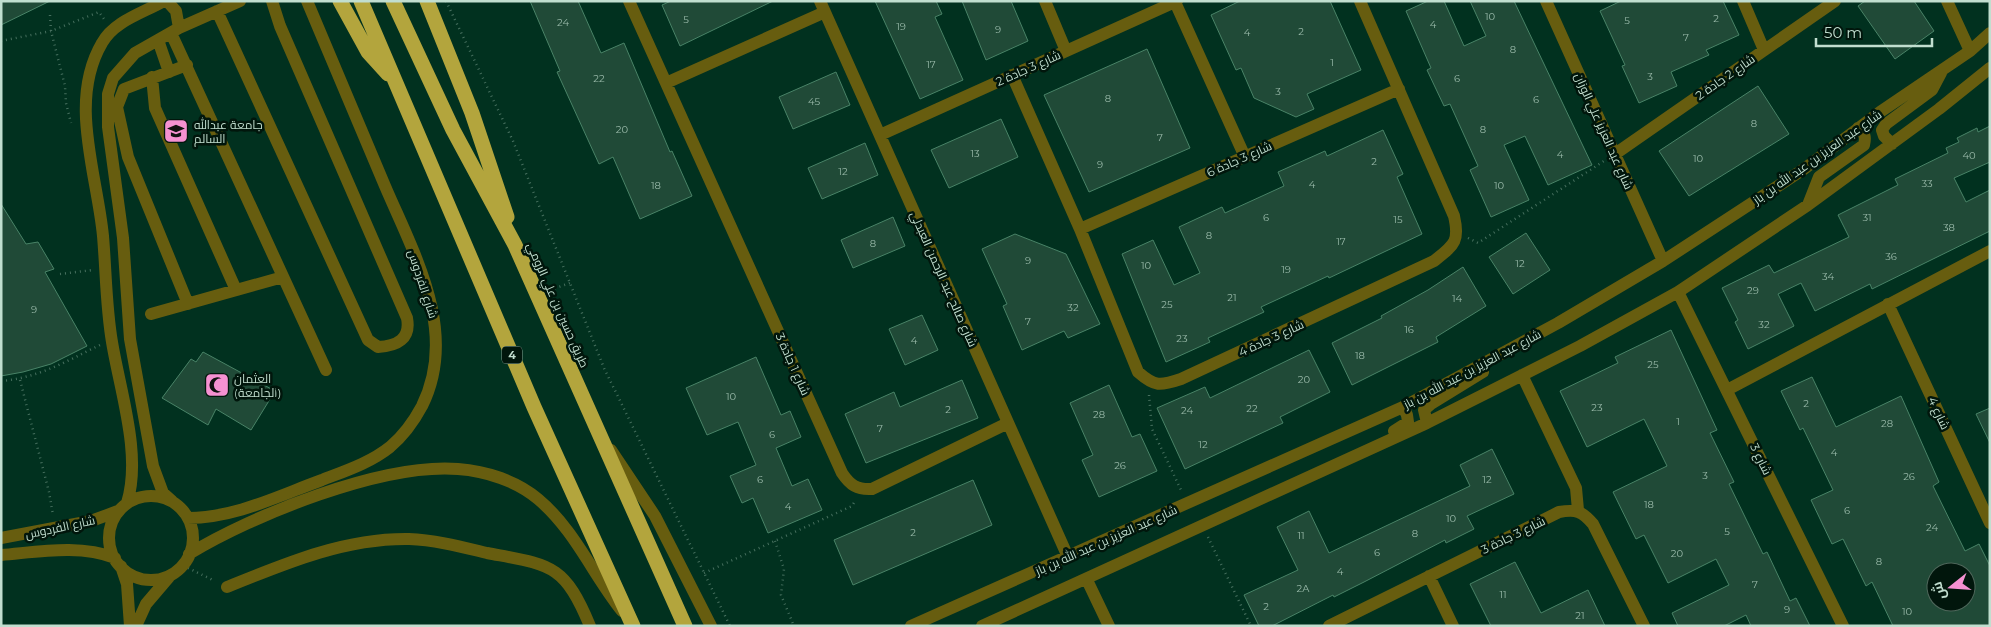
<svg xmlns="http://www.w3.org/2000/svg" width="1991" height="627" viewBox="0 0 1991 627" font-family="Montserrat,Cairo,sans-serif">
<rect width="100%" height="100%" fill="#01311f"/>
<!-- building -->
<path fill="#204a37" stroke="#498367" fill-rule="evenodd" d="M1 1H50L1 25Z
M530 1H578L601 53 624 43 670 152 672 151 692 196 640 219 613 157 599 164 557 72 560 71Z
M671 1H773L680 46 662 5Z
M875 1H936L942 14 935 17 963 80 920 99Z
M962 1H1011L1028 41 986 60Z
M1240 1H1330L1361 70 1307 94 1314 109 1296 117 1254 98 1241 68 1236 70 1211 15Z
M1428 1H1444L1464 46 1486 36 1470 1H1514L1592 165 1548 185 1525 136 1504 145 1529 200 1491 217 1470 170 1478 166 1450 104 1444 106 1427 70 1431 68 1406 11Z
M1621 1H1723L1739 35 1706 50 1709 55 1671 72 1677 86 1639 103 1622 66 1625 65 1600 11Z
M1865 1H1914L1934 31 1895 59 1858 6Z
M1147 49 1190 148 1089 192 1044 95Z
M836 72 850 105 793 129 779 97Z
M1758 86 1789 134 1689 196 1659 151Z
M1001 119 1018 157 949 188 931 150Z
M1990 126V162L1954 178 1966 202 1990 190V231L1872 289 1870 284 1815 311 1801 283 1778 294 1794 326 1748 349 1735 322 1738 320 1722 288 1769 265 1774 273 1849 237 1838 215 1898 185 1895 179 1948 153 1946 148 1959 142 1957 138 1977 128 1978 132Z
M1383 130 1403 174 1397 177 1422 234 1329 278 1328 276 1261 307 1264 312 1208 338 1210 342 1166 362 1122 254 1153 240 1174 285 1200 273 1179 227 1222 207 1225 213 1284 186 1278 172 1325 151 1327 156Z
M865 143 878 175 822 199 808 168Z
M1 204 26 244 38 242 54 269 45 272 87 346 51 364 23 372 1 376Z
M893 217 905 246 853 268 841 240Z
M1526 233 1550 270 1513 294 1489 257Z
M1015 234 1066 254 1100 324 1068 338 1064 331 1022 350 1003 306 1007 304 982 249Z
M1463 267 1486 306 1436 337 1438 342 1352 385 1332 343 1382 318 1381 316 1428 290Z
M922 315 938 350 905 365 889 329Z
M1671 330 1717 430 1710 433 1734 482 1729 484 1763 554 1767 552 1790 601 1796 598 1810 626H1751L1746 615 1724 626H1678L1672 613 1729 585 1716 559 1668 583 1644 535 1636 539 1613 492 1667 466 1644 419 1587 447 1560 391 1618 363 1615 357Z
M1309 350 1330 392 1280 417 1283 423 1185 469 1157 408 1205 387 1210 398Z
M203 352 275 391 251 430 216 409 208 425 162 398 191 359 196 362Z
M756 357 781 415 790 411 801 437 776 448 792 486 808 479 822 510 768 533 753 498 742 503 730 476 756 465 738 422 707 435 686 388Z
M1812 377 1836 427 1901 396 1939 482 1933 486 1965 551 1979 544 1990 566V626H1893L1872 582 1866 586 1843 539 1832 544 1811 500 1833 490 1803 428 1800 430 1781 391ZM1936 572H1966V602H1936Z
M962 380 978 418 866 463 845 414 894 392 900 407Z
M1109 385 1132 437 1140 434 1157 471 1099 497 1082 460 1093 455 1070 403Z
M1990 408V443L1976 414Z
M1492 449 1514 494 1467 516 1474 529 1446 543 1445 540 1364 582 1334 597 1333 595 1272 626H1259L1244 595 1298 570 1277 527 1309 511 1329 553 1470 486 1460 465Z
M973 480 992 525 853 585 834 540Z
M1515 562 1541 613 1588 590 1605 626H1491L1470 584Z"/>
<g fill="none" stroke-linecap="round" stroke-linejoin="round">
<!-- path -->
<path stroke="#466f5e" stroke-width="2.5" stroke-dasharray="1 4" stroke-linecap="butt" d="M446 1 513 141 604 368 730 626
M50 15 51 31 99 12 104 19
M1 41 51 31 65 86 66 103 71 123
M1468 238 1478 243 1604 161
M60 274 93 270
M550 290 570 283
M20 380 49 492 53 515
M1 381C38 378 67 361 100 345
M1149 395 1152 429 1182 492
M1208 537 1251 626
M775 541 784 569 781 595 794 626
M188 568 215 581
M704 573 852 506 855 501"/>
<!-- minor -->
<path stroke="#675d0f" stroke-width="12" d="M167 1 176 11 179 28 135 53 113 78 108 94V127L123 238 130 339 153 466 163 493 172 501
M629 1 842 473C850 485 857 490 872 489L1008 423
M820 1 1068 557
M1045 1 1066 51
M1546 1 1663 261
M1743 1 1764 50
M1947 1 1970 51
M1175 2 1245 157
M217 11 368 340 378 347C397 346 411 339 407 318L280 26 272 1
M179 28 240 1
M171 33 326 370
M158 40 169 72
M187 65 124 89 117 107 128 157 188 304
M1012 75 1080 229 1138 372C1155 387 1160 386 1181 379L1434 261C1454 245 1460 242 1454 216L1360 1
M152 77 155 108 236 290
M666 83 825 12
M880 135 1177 1
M1892 144 1884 136 1882 130 1886 124 1932 90 1941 73
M1615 154 1835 1
M1808 205 1819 177 1864 145C1866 137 1865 133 1858 128
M1080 229 1399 89
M1678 292 1843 626
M1888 304 1990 523
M151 314 283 277
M1522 375 1576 488 1578 510
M1727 390 1990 251
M1427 423 1424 410 1431 404 1483 372
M1394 431 1408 422 1407 415 1403 407
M611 450 655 516 711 626
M109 538a42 42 0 1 1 84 0a42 42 0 1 1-84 0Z
M127 503C142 455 120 391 112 342 106 307 106 271 103 236 97 173 68 101 102 43 114 21 143 13 164 1
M188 518C235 518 278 496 322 480 345 471 370 463 390 447 403 436 414 421 422 406 459 332 414 254 385 186 359 124 333 63 307 1
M1 538 91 521 118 511
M189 554C253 515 382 463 458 469 486 471 517 481 538 499 575 530 593 575 622 611
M1 555C38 552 80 544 115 558
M121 566 127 584 130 626
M1429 576 1453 626
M1087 580 1109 626
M227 587C286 563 345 538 409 539 436 540 462 547 487 553 550 565 564 563 590 626
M136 626 146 604 169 577
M911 626 1403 407 1558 323 1663 261 1804 169 1880 112 1970 51 1990 33
M982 626 1427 423 1580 346 1678 292 1808 205 1939 109 1990 68
M1329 626 1559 512C1576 509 1582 511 1593 524L1644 626"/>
<!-- highway -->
<path stroke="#b3a53d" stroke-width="15" d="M340 1 368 52 388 74
M361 1 534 407 633 626
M393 1 453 130 515 245 685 626
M427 1 472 113 507 217"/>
</g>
<!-- icons -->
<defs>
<symbol id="university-square" viewBox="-11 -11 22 22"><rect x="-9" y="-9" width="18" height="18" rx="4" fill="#f591d1" stroke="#01160c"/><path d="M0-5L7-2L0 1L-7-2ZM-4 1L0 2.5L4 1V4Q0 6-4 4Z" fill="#111"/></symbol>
<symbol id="mosque-square" viewBox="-11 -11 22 22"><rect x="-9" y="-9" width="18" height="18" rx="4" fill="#f591d1" stroke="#01160c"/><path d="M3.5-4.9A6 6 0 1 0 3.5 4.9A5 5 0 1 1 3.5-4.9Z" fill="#111"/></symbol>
</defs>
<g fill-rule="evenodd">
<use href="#university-square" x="162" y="117" width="28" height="28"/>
<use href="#mosque-square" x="203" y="371" width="28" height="28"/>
</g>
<g text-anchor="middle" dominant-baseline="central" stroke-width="5" stroke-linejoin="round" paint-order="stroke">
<!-- number labels -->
<g font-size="10" fill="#99b9a9">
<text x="1490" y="16">10</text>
<text x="1716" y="18">2</text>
<text x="686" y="19">5</text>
<text x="1627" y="20">5</text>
<text x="563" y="22">24</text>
<text x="1433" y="24">4</text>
<text x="901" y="26">19</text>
<text x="998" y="29">9</text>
<text x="1301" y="31">2</text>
<text x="1247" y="32">4</text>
<text x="1686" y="37">7</text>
<text x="1513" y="49">8</text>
<text x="1332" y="62">1</text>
<text x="931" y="64">17</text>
<text x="1650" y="76">3</text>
<text x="599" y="78">22</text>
<text x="1457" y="78">6</text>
<text x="1278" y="91">3</text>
<text x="1108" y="98">8</text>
<text x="1536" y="99">6</text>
<text x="814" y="101">45</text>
<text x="1754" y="123">8</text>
<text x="622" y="129">20</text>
<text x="1483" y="129">8</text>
<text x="1160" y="137">7</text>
<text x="975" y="153">13</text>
<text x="1560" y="154">4</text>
<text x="1969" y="155">40</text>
<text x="1698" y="158">10</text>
<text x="1374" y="161">2</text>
<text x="1100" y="164">9</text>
<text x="843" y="171">12</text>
<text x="1927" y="183">33</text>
<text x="1312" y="184">4</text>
<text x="656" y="185">18</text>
<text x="1499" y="185">10</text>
<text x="1266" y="217">6</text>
<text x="1867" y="217">31</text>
<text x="1398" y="219">15</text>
<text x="1949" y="227">38</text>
<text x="1209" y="235">8</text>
<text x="1341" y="241">17</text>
<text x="873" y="243">8</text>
<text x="1891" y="256">36</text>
<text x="1028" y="260">9</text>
<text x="1520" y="263">12</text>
<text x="1146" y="265">10</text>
<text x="1286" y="269">19</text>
<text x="1828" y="276">34</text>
<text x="1753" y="290">29</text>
<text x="1232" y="297">21</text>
<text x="1457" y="298">14</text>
<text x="1167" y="304">25</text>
<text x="1073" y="307">32</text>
<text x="34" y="309">9</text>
<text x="1028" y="321">7</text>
<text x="1764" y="324">32</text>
<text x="1409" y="329">16</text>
<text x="1182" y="338">23</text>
<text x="914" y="340">4</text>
<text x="1360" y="355">18</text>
<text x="1653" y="364">25</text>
<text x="1304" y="379">20</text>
<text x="731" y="396">10</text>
<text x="1806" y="403">2</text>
<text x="1597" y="407">23</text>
<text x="1252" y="408">22</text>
<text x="948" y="409">2</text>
<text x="1187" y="410">24</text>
<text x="1099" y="414">28</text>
<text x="1678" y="421">1</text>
<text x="1887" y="423">28</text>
<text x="880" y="428">7</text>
<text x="772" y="434">6</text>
<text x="1203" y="444">12</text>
<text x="1834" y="452">4</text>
<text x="1120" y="465">26</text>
<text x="1705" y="475">3</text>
<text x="1909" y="476">26</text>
<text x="760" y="479">6</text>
<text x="1487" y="479">12</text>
<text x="1649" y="504">18</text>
<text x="788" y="506">4</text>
<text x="1847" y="510">6</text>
<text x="1451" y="518">10</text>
<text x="1932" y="527">24</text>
<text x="1727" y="531">5</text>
<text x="913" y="532">2</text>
<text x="1415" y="533">8</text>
<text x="1301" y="535">11</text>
<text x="1377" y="552">6</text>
<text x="1677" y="553">20</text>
<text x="1879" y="561">8</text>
<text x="1340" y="571">4</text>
<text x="1755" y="584">7</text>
<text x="1303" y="588">2A</text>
<text x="1503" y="594">11</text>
<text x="1266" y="606">2</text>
<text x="1787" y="609">9</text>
<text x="1907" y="611">10</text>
<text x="1580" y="615">21</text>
</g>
<!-- shield labels -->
<rect fill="#01160c" stroke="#87a294" stroke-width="1" x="502" y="346.5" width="20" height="17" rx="4"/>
<g font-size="11" font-weight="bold" fill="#c1decf">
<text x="512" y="355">4</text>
</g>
<!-- street labels -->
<g font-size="12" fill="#c1decf" stroke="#01160c">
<text transform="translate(1028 68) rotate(-24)">شارع 3 جادة 2</text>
<text transform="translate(1725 77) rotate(-35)">شارع 2 جادة 2</text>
<text transform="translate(1604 131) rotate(66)">شارع عبد العزيز علي الوزان</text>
<text transform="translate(1817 157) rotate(-35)">شارع عبد العزيز بن عبد الله بن باز</text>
<text transform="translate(1239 159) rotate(-24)">شارع 3 جادة 6</text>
<text transform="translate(944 279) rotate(66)">شارع صالح عبد الرحمن العبدلي</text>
<text transform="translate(423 284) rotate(72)">شارع الفردوس</text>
<text transform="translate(558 305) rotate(66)">طريق حسين بن علي الرومي</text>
<text transform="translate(1271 338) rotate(-25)">شارع 3 جادة 4</text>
<text transform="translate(793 364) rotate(66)">شارع 1 جادة 3</text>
<text transform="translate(1472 369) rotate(-28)">شارع عبد العزيز بن عبد الله بن باز</text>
<text transform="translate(1939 413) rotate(65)">شارع 4</text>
<text transform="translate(1761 459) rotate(64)">شارع 3</text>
<text transform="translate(60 527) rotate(-12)">شارع الفردوس</text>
<text transform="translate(1513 535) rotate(-26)">شارع 3 جادة 3</text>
<text transform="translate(1106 540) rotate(-24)">شارع عبد العزيز بن عبد الله بن باز</text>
</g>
<!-- poi labels -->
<g font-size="12" fill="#c1decf" stroke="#01160c" text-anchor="start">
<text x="194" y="124">جامعة عبدالله<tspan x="194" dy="14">السالم</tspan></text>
<text x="234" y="378">العثمان<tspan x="234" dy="14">(الجامعة)</tspan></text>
</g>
</g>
<!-- border -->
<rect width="1991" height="627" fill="none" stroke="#c1decf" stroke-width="5"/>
<!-- north arrow -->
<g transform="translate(1951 587) rotate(253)"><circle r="24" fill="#01160c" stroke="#4e665a"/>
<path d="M0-4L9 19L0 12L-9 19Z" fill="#f591d1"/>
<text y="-8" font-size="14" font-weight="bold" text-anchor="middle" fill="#c1decf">ش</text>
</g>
<!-- scale -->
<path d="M1816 38v8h116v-8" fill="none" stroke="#c1decf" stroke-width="2.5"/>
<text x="1824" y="38" font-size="15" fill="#c1decf" stroke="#01160c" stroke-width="4" paint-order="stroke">50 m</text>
</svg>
